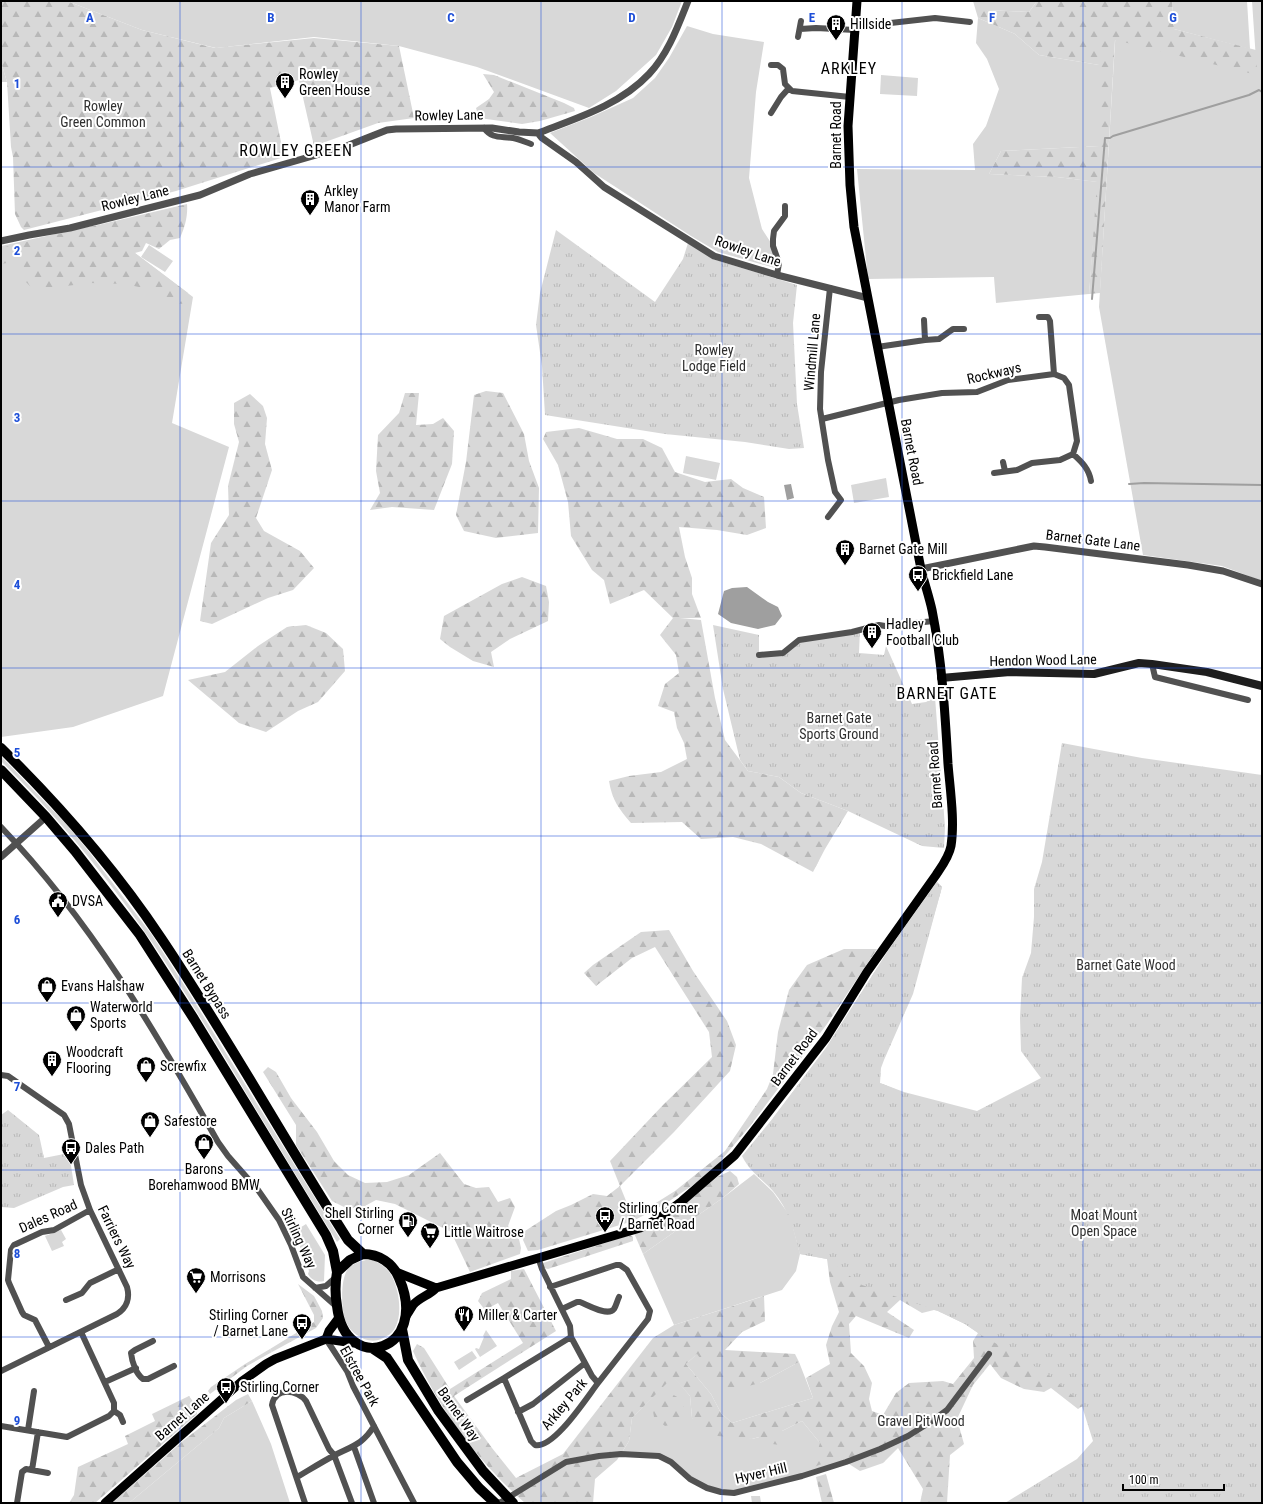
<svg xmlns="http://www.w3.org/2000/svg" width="1263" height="1504" viewBox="0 0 1263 1504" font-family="'Roboto Condensed',sans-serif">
<defs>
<pattern id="forest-firs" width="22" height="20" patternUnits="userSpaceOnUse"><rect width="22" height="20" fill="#d8d8d8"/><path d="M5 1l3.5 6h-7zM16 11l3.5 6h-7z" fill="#b8b8b8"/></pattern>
<pattern id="park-tufts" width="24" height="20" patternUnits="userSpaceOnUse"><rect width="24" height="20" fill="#d8d8d8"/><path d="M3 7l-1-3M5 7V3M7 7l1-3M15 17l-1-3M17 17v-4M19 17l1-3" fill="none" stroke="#b8b8b8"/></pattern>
</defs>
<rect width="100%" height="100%" fill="#fff"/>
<!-- grass -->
<path fill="#d8d8d8" d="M67 1H682L672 27 656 55 616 91 589 108 477 67 399 46 314 37 216 48 142 30Z
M973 1H1037L1029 12 988 10 978 18 1015 34 1039 55 1099 65V146L1001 151 989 174 1057 177 1098 182 1089 294 996 303 994 277 868 279 857 169 975 170 973 144 986 126 999 89 987 59 976 43 978 18Z
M1172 1H1247L1250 49 1174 29Z
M1252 1H1262V581L1222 566 1143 555 1099 307 1116 27 1256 60Z
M687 26 713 34 764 42 756 92 749 178 762 229 773 246 778 263 775 268 718 252 691 236 594 173 550 133 591 117 633 98 655 78 669 58Z
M1 62 7 82H1Z
M881 75 918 78 917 96 880 94Z
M92 226 123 244 193 297 172 423 229 447 163 696 73 727 1 737V246Z
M149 245 173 261 165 272 141 257Z
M686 456 720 463 716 480 683 473Z
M886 478 889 497 854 503 851 485Z
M1 756 67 825 90 853 152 935 188 991 340 1239 337 1242C302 1185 267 1128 233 1071 203 1022 173 972 140 925 99 867 52 811 1 761Z
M754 1174 773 1192 790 1216 800 1254 796 1271 782 1290 674 1325 643 1254 724 1197Z
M306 1224 325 1255 324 1281C318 1283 311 1280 308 1274L309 1271 299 1244 295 1241 292 1233Z
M61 1230 66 1239 62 1242 64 1246 52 1251 45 1236Z
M370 1259C378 1262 385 1266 390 1273 399 1287 403 1314 395 1328 392 1334 387 1336 381 1339 368 1345 351 1334 346 1322 341 1310 340 1279 348 1269 354 1262 362 1261 370 1259Z
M486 1330 497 1346 480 1357 475 1349 476 1348 479 1349 484 1337 483 1336Z
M270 1349 272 1352 247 1366 245 1364Z
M472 1351 477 1358 459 1370 454 1362Z
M697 1354 760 1383 799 1362 813 1398 732 1423 721 1413 711 1394 686 1364Z
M673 1376 690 1396 692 1418 752 1439 782 1431 802 1421 820 1443 846 1462 734 1493 707 1488 659 1456 621 1454 629 1441 632 1418Z
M252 1401 271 1444 290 1503H129L219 1428 224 1418Z
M751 1496H760L761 1503H752Z"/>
<!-- forest -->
<path fill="url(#forest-firs)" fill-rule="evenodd" d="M1 1H67L142 30 215 48 314 38 399 46 414 118 378 123 314 146 299 80 270 88 284 157 176 191 24 230 21 227 15 214 13 157 11 147 7 82 1 62Z
M1037 1H1172L1174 29 1256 50 1257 75 1115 40 1100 293 1089 294 1097 182 1057 177 989 174 1001 151 1099 146V65L1039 55 1015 34 978 18 981 12 988 10 1029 12Z
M483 74 494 75 564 103 574 108 575 111 540 121 522 124 479 118 476 108 489 99 494 92Z
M187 204C188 216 185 227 180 238L170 240 159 249 146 243 142 251 135 253 188 293 186 299 182 304 169 301 148 289 125 284 90 283 42 289 30 286 21 277 25 260 1 264V248Z
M486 391 503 393 524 434 529 461 539 488 538 533 496 538 464 531 456 515 466 462 474 395Z
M405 393H419L416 425 433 424 443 418 454 431 452 464 434 510 392 507 370 510 380 493 376 471 378 435 399 413Z
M250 394 263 406 267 418 265 444 272 470 256 518 264 531 300 551 314 568 293 590 268 598 212 624 200 621 211 543 229 515 228 486 239 442 234 424V403Z
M579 428 617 439H643L662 448 675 472 705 482 731 479 743 488 764 497 766 528 747 535 717 530 679 527 685 557 692 578V594L701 618H680L701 620 715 698 725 740 748 771 779 777 801 793 848 811 825 849 813 872 761 844 733 837 701 839 682 822 631 823C619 809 612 800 609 781L629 776 661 772 687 759 684 743 677 728 674 712 658 706 665 684 679 673 676 655 660 635 673 618 644 590 610 604 604 580 592 570 571 536 568 502 558 465 543 439 546 432Z
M522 577 546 586 549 602 548 621 510 639 491 652 494 667 473 661 450 647 440 639 444 616 502 584Z
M306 625 326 633 343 649 345 671 318 702 298 711 266 732 239 723 188 680 225 672 258 646 287 627Z
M937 882 942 887 925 947 860 1012 880 1083 895 1089 1002 1331 1086 1404 1078 1409 1051 1388 1044 1392 1024 1389 1001 1378 990 1364 973 1385 957 1419 964 1444 950 1455 947 1503H920L923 1489 898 1448 883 1463 860 1471 838 1457 812 1468 820 1443 802 1421 782 1431 780 1445 765 1443 759 1437 752 1439 718 1436 692 1418 690 1396 673 1377 632 1418 629 1441 621 1454 617 1460 595 1479 593 1503H525C477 1461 439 1409 413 1351L417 1344 424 1348 450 1389 523 1343 498 1303 485 1310 478 1301 482 1293 511 1279V1271L524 1269 556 1331 454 1396 492 1448 516 1478 563 1454 653 1338 674 1325 764 1296 765 1321 742 1332 725 1350 795 1354 799 1362 760 1383 725 1392 697 1354 686 1364 711 1394 721 1413 732 1423 813 1398 806 1378 830 1364 826 1345 832 1326 839 1312 830 1282 827 1259 800 1254 790 1216 773 1118 826 1048 888 951ZM900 1300 922 1313 934 1310 938 1311 965 1324 978 1333 973 1341 974 1358 953 1384 943 1381 909 1383 896 1393 883 1415 872 1411 869 1399 872 1383 864 1366 851 1353 849 1324 856 1316 909 1338 914 1330 887 1312Z
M669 930 693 971 727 1021 736 1045 730 1071 674 1132 620 1186 631 1213 651 1206 675 1191 725 1151 767 1089 773 1074 778 1032 789 990 807 965 844 949H877L827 1024 750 1126 718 1164 699 1181 665 1204 633 1221 538 1250 528 1251 523 1240 525 1231 556 1211 571 1205 593 1194 607 1196 620 1186 610 1161 663 1105 712 1057 709 1032 655 947 632 958 596 986 584 973 593 965 641 932Z
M268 1067 276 1072 291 1098 317 1132 334 1161 348 1175 365 1183 387 1182 409 1175 440 1153 464 1184 476 1188 489 1187 498 1202 510 1198 515 1207 508 1226 513 1237 519 1239 521 1248 520 1254 470 1272 451 1232 395 1204 376 1200 365 1206 348 1209 332 1201 296 1145V1125L263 1072Z
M730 1171 737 1177 739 1184 724 1197 643 1254 634 1233 674 1213 717 1177Z
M630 1235 633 1237V1241L548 1269 544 1268 543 1263Z
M298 1284 314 1296 322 1311 323 1318 316 1328 272 1352 270 1349 314 1322V1315Z
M245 1364 247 1366 210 1394 208 1391 211 1387Z
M670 1393 679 1398 684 1406C681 1418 678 1424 665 1426L654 1417 652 1405 661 1394Z
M248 1394 252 1401 224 1418 219 1428 129 1503H112L184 1440 236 1400Z
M189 1396 197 1407V1414L95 1503H69L74 1495 78 1467 128 1444 125 1436 155 1421 152 1414Z
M826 1474 834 1503H822L816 1477Z"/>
<!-- park -->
<path fill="url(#park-tufts)" d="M556 230 655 302 683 259 688 243 716 260 797 285 793 323 797 404 804 448 789 449 745 442 665 434 545 415 542 366 536 325 540 293Z
M713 625 759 635V654L783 653 799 640 860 630 859 653 884 655 886 646 912 704 926 702 935 697 945 827 944 848 922 846 848 811 801 793 779 777 748 771 740 760 723 689Z
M1062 743 1142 758 1262 775V1503H1005L1077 1459 1093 1441 1081 1403 1053 1378 1010 1351 984 1337 965 1324 938 1311 862 1285 827 1259 800 1254C794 1230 789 1210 773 1191 761 1178 750 1172 742 1156L773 1118 826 1048 888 951 937 882 942 887 913 994 884 1060 881 1068 880 1083 904 1092 977 1111 1041 1078 1021 1051 1020 1018 1022 978 1031 953 1034 917V889L1042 862Z
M8 1110 39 1135 44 1158 69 1153 74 1185 63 1187 14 1208 1 1207V1115Z"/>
<!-- water -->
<path fill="#9f9f9f" d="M791 484 794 498 787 500 784 485Z
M747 587 768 602 778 607 782 616 775 625 758 629 731 623 718 614 724 591 732 588Z"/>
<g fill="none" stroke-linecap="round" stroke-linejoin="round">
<!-- stream -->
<path stroke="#9f9f9f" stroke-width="2" d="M1092 299 1105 138H1110L1113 136 1249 95 1259 90 1262 92
M1129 484 1144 483 1262 485"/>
<!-- minor -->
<path stroke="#515151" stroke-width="6" d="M855 27 935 18 970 22
M800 29 816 28 855 30
M798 37 801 21
M771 65H778L783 69 785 84 792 91 850 97
M771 113 781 97 789 88
M484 128C492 139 500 136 513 138 519 139 525 142 531 144
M777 275 779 263 773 246V239L774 231 785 216V206
M1039 317H1048L1050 321 1054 374
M925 340 939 339 953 329H964
M877 347 925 340 924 320
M822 419 899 400 942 393 977 392 1008 380 1054 374 1064 378 1069 385 1077 441 1073 454 1060 460 1032 463 1017 470 994 473
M1073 454C1082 462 1089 469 1091 481
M1003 462 1005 471
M828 517 841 500 835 492 828 460 820 409 821 372 830 288
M759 655 783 653 799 640 852 632 879 625 885 626 934 621
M1152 664 1155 677 1248 700
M1 827C91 921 154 1029 218 1142L228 1156 258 1190 279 1220 291 1245 303 1277 337 1307
M1 1075 8 1076 64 1115 69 1124 81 1185 90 1210 127 1287C130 1298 127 1308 117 1314L1 1371
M538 1257 542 1269 570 1326 571 1337 592 1376 598 1383C587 1397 554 1449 535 1445L531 1441 504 1378 571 1337
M550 1287 616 1265H620L627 1270 650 1311 648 1319 598 1383
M315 1288 326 1286 336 1277
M66 1300 82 1293 90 1283 119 1269
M562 1309 577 1302H580C588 1305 608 1317 614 1309 616 1306 617 1301 619 1297
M81 1332 114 1403V1411L120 1415 123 1422
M326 1339 347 1371 353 1386 414 1503
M153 1341 135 1350 131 1353C132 1362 136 1374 143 1379H148L174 1366
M49 1347 35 1320 24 1315 22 1312 9 1283 8 1280 11 1250 14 1245 42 1232 54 1230 90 1210
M105 1382 136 1368
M467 1400 504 1378
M518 1412 533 1404 585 1363
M1 1426 67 1437 109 1416 114 1411
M28 1430 34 1391
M354 1447 374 1503
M32 1470 38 1432
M297 1477C309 1470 322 1462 335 1455 353 1446 363 1444 374 1426
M17 1503 22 1472 26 1469 48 1473
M305 1503 272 1405C275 1386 298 1390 306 1401L329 1449 334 1455 352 1503
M494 1503 501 1502 566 1462 599 1456 621 1454 659 1456 671 1462 690 1479 707 1488 721 1492 734 1493 802 1476 846 1462 880 1449 908 1436 935 1419 947 1410 989 1354"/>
<!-- tertiary -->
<path stroke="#515151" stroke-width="7" d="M538 133C577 118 620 105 649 74 668 54 678 26 688 1
M1 241 29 235 70 228 200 195 250 174 344 147 387 130 396 129 492 128 519 132 538 133 542 138 576 162 604 187 714 256 777 275 868 298
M921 569 1034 546 1045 547 1188 565 1223 571 1262 584
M1 857 46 817"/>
<!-- secondary -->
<path stroke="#1e1e1e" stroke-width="8" d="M941 678 1010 672 1094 674 1139 663 1152 664 1207 672 1262 686"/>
<!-- primary -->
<path stroke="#000" stroke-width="9" d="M396 1272 436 1288 640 1228 658 1219 682 1201 735 1155 826 1038 867 972 936 875C942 866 949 857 951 846 955 821 950 789 948 764 945 712 942 660 932 610 929 596 924 582 921 569L854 227 850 185 848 126 857 1
M406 1316C409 1312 411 1308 413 1305 420 1297 430 1295 436 1288
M326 1339 329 1331 338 1319
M105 1503 241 1382 266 1364 275 1359 326 1339 354 1343"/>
<!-- trunk -->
<path stroke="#000" stroke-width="10" d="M1 748C60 806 115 869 161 938 227 1036 284 1140 348 1240L363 1254
M1 770 46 817 75 851 140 935 194 1019 326 1235 333 1251 337 1272
M363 1254C379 1254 393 1263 399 1278 431 1351 345 1377 337 1306 335 1295 335 1284 337 1272L350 1260Z
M402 1329 408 1360 438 1410 483 1471 513 1503
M372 1348 387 1358 457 1462 479 1488 495 1503"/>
</g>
<!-- grid -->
<path fill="none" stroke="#1d4ed8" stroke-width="1" stroke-opacity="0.55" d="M180 1V1503M361 1V1503M541 1V1503M722 1V1503M902 1V1503M1083 1V1503M1 167H1262M1 334H1262M1 501H1262M1 668H1262M1 836H1262M1 1003H1262M1 1170H1262M1 1337H1262"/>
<!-- icons -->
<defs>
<symbol id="building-pin" viewBox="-11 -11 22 30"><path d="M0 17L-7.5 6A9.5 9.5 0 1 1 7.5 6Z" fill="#000" stroke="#fff"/><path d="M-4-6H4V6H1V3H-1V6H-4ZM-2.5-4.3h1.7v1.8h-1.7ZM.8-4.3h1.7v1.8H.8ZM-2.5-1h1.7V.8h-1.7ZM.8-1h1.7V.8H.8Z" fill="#fff"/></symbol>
<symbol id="bus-pin" viewBox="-11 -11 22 30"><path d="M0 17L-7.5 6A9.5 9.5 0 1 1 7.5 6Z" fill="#000" stroke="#fff"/><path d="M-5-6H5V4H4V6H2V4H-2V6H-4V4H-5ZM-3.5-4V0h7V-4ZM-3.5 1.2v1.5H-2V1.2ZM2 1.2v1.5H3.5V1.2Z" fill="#fff"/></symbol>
<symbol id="civic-pin" viewBox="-11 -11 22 30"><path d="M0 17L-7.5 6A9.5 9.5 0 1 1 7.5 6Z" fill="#000" stroke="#fff"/><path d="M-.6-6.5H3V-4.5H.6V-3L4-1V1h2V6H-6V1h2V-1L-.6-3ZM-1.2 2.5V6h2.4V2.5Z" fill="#fff"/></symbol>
<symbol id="shop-pin" viewBox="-11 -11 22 30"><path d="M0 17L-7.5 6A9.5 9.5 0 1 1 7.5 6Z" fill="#000" stroke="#fff"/><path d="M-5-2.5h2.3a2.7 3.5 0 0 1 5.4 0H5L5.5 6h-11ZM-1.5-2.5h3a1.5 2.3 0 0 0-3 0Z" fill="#fff"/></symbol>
<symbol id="fuel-pin" viewBox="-11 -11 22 30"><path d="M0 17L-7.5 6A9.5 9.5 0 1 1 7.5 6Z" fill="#000" stroke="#fff"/><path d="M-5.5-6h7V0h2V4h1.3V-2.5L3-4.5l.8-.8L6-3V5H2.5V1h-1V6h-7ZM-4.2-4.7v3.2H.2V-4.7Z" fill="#fff"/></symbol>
<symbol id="supermarket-pin" viewBox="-11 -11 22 30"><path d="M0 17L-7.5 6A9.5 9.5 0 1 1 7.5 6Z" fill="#000" stroke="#fff"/><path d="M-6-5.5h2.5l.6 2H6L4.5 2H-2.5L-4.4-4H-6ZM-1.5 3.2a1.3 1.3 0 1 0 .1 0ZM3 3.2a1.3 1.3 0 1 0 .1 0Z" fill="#fff"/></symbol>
<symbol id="restaurant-pin" viewBox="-11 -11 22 30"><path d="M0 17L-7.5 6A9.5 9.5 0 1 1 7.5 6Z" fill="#000" stroke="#fff"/><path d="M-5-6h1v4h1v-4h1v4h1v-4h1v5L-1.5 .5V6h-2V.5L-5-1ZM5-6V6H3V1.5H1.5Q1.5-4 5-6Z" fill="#fff"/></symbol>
</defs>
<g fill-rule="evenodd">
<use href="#building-pin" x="825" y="13" width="22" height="30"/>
<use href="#building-pin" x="274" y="71" width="22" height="30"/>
<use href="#building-pin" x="299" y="188" width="22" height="30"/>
<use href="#building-pin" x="834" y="538" width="22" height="30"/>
<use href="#bus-pin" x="907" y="564" width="22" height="30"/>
<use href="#building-pin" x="861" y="621" width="22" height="30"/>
<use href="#civic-pin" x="47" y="890" width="22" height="30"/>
<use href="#shop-pin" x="36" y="975" width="22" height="30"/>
<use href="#shop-pin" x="65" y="1004" width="22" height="30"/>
<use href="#building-pin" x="41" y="1049" width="22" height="30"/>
<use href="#shop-pin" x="135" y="1055" width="22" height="30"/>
<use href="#shop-pin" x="139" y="1110" width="22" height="30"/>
<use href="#shop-pin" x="193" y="1132" width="22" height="30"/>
<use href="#bus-pin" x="60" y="1137" width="22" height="30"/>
<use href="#bus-pin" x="594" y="1205" width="22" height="30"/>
<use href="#fuel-pin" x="397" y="1210" width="22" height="30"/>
<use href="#supermarket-pin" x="419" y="1221" width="22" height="30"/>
<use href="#supermarket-pin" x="185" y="1266" width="22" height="30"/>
<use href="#restaurant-pin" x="453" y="1304" width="22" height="30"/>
<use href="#bus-pin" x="291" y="1312" width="22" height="30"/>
<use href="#bus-pin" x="215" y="1376" width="22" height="30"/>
</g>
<g text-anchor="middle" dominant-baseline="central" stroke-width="4" stroke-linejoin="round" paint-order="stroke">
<!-- poi labels -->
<g font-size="14" fill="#000" stroke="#fff" text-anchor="start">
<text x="850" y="24">Hillside</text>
<text x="299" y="74">Rowley<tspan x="299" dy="16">Green House</tspan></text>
<text x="324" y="191">Arkley<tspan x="324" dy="16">Manor Farm</tspan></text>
<text x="859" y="549">Barnet Gate Mill</text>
<text x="932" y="575">Brickfield Lane</text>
<text x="886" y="624">Hadley<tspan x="886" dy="16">Football Club</tspan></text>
<text x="72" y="901">DVSA</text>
<text x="61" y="986">Evans Halshaw</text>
<text x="90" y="1007">Waterworld<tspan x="90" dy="16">Sports</tspan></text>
<text x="66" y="1052">Woodcraft<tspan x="66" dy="16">Flooring</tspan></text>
<text x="160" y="1066">Screwfix</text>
<text x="164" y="1121">Safestore</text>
<text x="85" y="1148">Dales Path</text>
<text x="204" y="1169" text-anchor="middle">Barons<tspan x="204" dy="16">Borehamwood BMW</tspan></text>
<text x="619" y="1208">Stirling Corner<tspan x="619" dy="16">/ Barnet Road</tspan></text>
<text x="394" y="1213" text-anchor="end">Shell Stirling<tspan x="394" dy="16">Corner</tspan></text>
<text x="444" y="1232">Little Waitrose</text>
<text x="210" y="1277">Morrisons</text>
<text x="288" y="1315" text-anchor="end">Stirling Corner<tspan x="288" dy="16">/ Barnet Lane</tspan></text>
<text x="478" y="1315">Miller &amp; Carter</text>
<text x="240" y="1387">Stirling Corner</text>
</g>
<!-- park labels -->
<g font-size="14" fill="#2f2f2f" stroke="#fff">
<text x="103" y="106">Rowley<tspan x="103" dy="16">Green Common</tspan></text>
<text x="714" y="350">Rowley<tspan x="714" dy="16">Lodge Field</tspan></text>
<text x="839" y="718">Barnet Gate<tspan x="839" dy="16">Sports Ground</tspan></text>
<text x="1126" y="965">Barnet Gate Wood</text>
<text x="1104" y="1215">Moat Mount<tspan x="1104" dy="16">Open Space</tspan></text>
<text x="921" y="1421">Gravel Pit Wood</text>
</g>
<!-- street labels -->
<g font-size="14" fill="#000" stroke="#fff">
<text transform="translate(449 115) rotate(-1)">Rowley Lane</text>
<text transform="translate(836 135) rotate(-90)">Barnet Road</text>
<text transform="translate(135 198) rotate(-14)">Rowley Lane</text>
<text transform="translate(748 251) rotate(19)">Rowley Lane</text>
<text transform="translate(812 352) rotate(-85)">Windmill Lane</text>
<text transform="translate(994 373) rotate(-13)">Rockways</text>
<text transform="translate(912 452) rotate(79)">Barnet Road</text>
<text transform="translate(1093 540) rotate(7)">Barnet Gate Lane</text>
<text transform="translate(1043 660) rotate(-1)">Hendon Wood Lane</text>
<text transform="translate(935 775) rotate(-94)">Barnet Road</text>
<text transform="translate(207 984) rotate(58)">Barnet Bypass</text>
<text transform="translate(794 1057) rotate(-53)">Barnet Road</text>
<text transform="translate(48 1216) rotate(-24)">Dales Road</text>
<text transform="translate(117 1237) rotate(64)">Farriers Way</text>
<text transform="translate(299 1238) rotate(65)">Stirling Way</text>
<text transform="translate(360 1376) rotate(61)">Elstree Park</text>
<text transform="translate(564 1404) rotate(-50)">Arkley Park</text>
<text transform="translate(459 1414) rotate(55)">Barnet Way</text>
<text transform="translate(182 1416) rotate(-41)">Barnet Lane</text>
<text transform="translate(761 1473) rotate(-13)">Hyver Hill</text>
</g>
<!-- quarter labels -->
<g font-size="16" letter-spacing="1" fill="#000" stroke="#fff">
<text x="849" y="68">ARKLEY</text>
<text x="296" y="150">ROWLEY GREEN</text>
<text x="947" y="693">BARNET GATE</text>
</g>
</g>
<g font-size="13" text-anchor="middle" font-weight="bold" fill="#1d4ed8" stroke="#fff" stroke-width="4" stroke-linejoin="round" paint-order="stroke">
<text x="90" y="22">A</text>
<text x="271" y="22">B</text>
<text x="451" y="22">C</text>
<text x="632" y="22">D</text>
<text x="812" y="22">E</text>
<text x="992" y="22">F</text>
<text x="1173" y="22">G</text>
<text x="17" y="88">1</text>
<text x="17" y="255">2</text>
<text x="17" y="422">3</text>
<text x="17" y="589">4</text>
<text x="17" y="757">5</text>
<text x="17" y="924">6</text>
<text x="17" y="1091">7</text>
<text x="17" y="1258">8</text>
<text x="17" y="1425">9</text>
</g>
<!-- border -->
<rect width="1263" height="1504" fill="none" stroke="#000000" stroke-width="4"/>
<!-- scale -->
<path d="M1123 1484v6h101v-6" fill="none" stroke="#000000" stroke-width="2"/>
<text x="1129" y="1484" font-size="12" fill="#000000" stroke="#ffffff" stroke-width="3" paint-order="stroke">100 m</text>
</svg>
